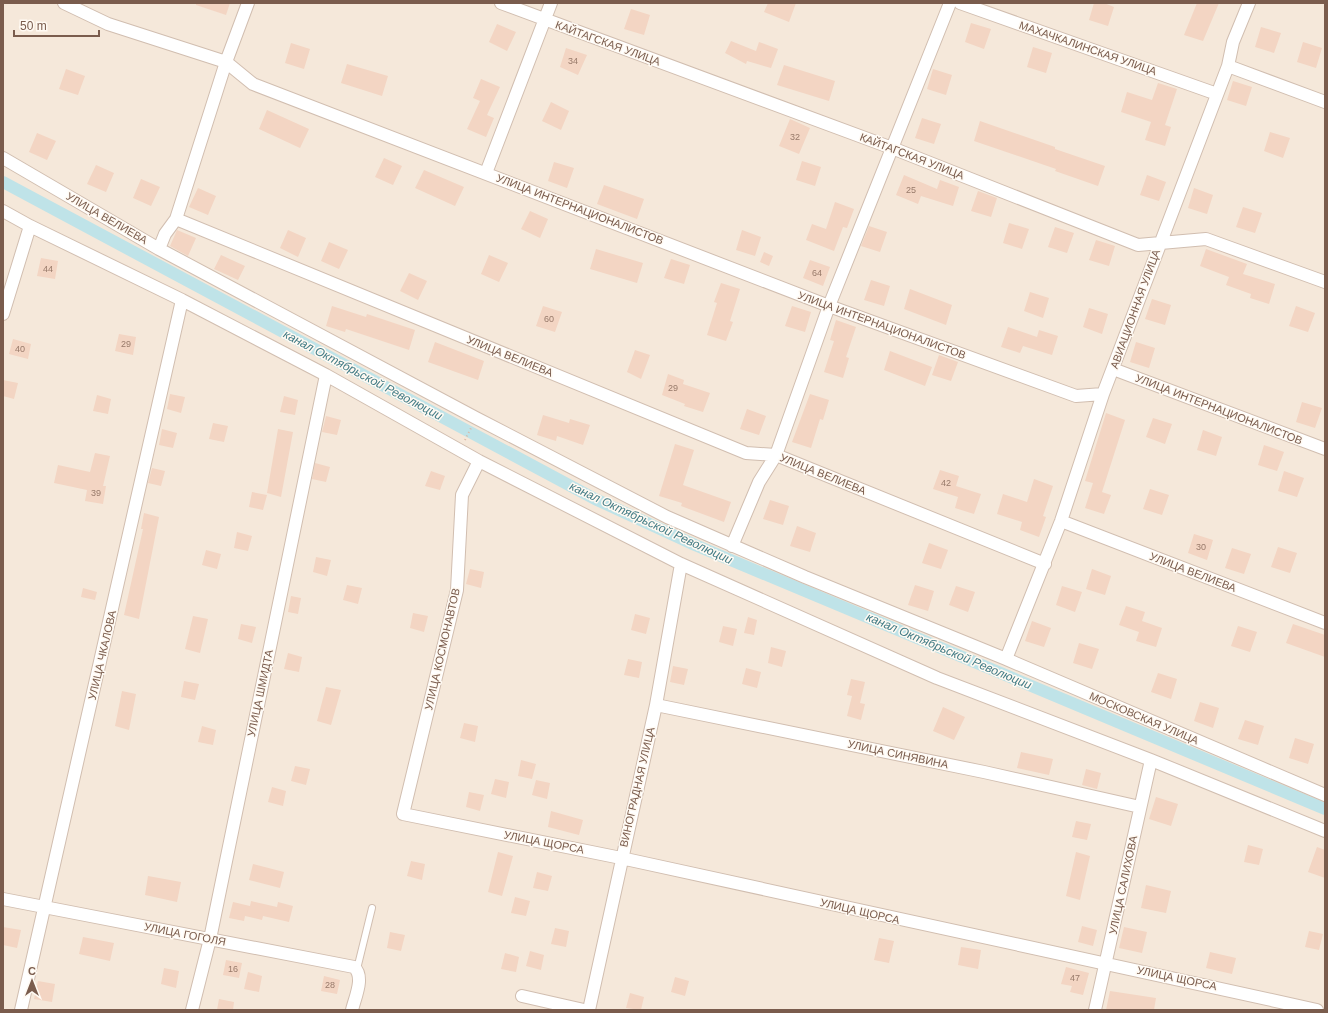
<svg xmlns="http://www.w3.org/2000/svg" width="1328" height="1013" viewBox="0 0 1328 1013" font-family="Helvetica,sans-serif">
<rect width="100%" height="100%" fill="#fdf6ec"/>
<!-- residential -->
<path fill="#f5e8da" d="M3 3H1325V1010H3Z"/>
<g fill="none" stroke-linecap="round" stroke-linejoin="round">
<!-- canal -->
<path stroke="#bfe3e8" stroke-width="12" d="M3 182 595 499 695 545 1325 809"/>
</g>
<!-- building -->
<path fill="#f3d5c3" d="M196 3H230L226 15 196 5Z
M768 3H796L789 22 764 12Z
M1094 3H1104L1114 7 1108 26 1089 20Z
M1197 3H1219L1203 41 1184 35Z
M631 9 650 15 644 35 624 29Z
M971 23 991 29 984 49 965 42Z
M497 24 516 32 507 51 489 42Z
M1261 27 1281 33 1274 53 1255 47Z
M731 41 756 51 759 42 778 49 771 68 747 61 746 64 725 53Z
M1303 42 1322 48 1316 68 1297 62Z
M291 43 310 49 304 69 285 63Z
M1033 47 1052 53 1046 73 1027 67Z
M566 48 587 55 578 75 560 67Z
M347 64 388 76 382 96 341 83Z
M784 65 835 81 829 101 777 85Z
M66 69 85 76 78 95 59 89Z
M933 69 952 75 946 95 927 89Z
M481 79 500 87 487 115 494 118 486 137 467 129 480 101 473 98Z
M1233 81 1252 87 1246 106 1227 100Z
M1158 83 1177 89 1165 125 1171 127 1165 146 1145 140 1151 122 1121 112 1127 92 1152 100Z
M551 102 569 111 561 130 542 121Z
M267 110 309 129 300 148 259 129Z
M922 118 941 124 934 144 915 138Z
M790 119 810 128 799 154 779 146Z
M980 121 1055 147V149L1105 166 1098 186 1055 171 1056 169 974 141Z
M1270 132 1290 138 1283 158 1264 151Z
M37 133 56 141 47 160 29 152Z
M384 158 402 166 393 185 375 177Z
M802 161 821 167 815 186 796 180Z
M554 162 574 168 567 188 548 181Z
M96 165 114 173 106 192 87 184Z
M424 170 464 187 455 206 415 188Z
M904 175 937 189 940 180 959 187 953 206 921 196 918 204 896 195Z
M1147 175 1166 182 1159 201 1140 195Z
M141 179 160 187 151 206 133 198Z
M604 185 644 199 637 219 597 204Z
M198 188 216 196 208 215 189 207Z
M1194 188 1213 195 1207 214 1188 208Z
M978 191 997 198 991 217 971 211Z
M835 202 854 209 847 228 843 227 834 251 806 240 812 224 826 229Z
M1243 207 1262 213 1255 233 1236 227Z
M530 211 548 219 540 238 521 229Z
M1009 223 1029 229 1022 249 1003 243Z
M869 226 887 232 880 252 861 246Z
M1055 227 1074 233 1067 253 1048 247Z
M177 230 196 238 188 256 170 246Z
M288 230 306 238 298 257 280 248Z
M742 230 761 237 755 256 736 250Z
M1096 240 1115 246 1109 266 1089 260Z
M329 242 348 250 339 269 321 261Z
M596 249 643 263 637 283 590 269Z
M1206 249 1247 264 1243 274 1275 284 1269 304 1250 298 1251 294 1226 285 1229 277 1200 266Z
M764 252 773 256 769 266 760 262Z
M221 255 245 266 238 280 214 269Z
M489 255 508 263 499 282 481 274Z
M41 258 58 261 55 279 37 276Z
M671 259 690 265 684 284 664 278Z
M810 260 830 267 823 286 803 278Z
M409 273 427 281 418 300 400 291Z
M871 280 890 286 884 306 864 300Z
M721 283 740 289 730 321 733 322 726 341 707 335 717 303 714 302Z
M910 289 952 305 946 325 904 309Z
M1030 292 1049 298 1043 318 1024 311Z
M1152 299 1171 305 1165 325 1145 319Z
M332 306 366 317 367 314 415 330 409 350 346 329 345 332 326 326Z
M543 306 562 312 555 332 536 326Z
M792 306 811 312 805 332 785 326Z
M1296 306 1315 313 1308 332 1289 326Z
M1089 308 1108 314 1102 334 1083 327Z
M836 320 856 327 846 357 849 358 843 378 824 372 834 341 830 340Z
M1008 327 1037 337 1039 330 1058 336 1052 355 1023 346 1020 353 1001 347Z
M119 334 136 337 133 355 115 351Z
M13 339 31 344 28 359 9 354Z
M435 342 484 361 478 380 428 362Z
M1136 342 1155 348 1149 368 1130 362Z
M635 350 650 355 641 379 627 372Z
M890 351 932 367 925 386 884 370Z
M939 355 958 362 951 381 932 375Z
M668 374 684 380 683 384 710 393 703 412 684 406 685 404 662 395Z
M3 380 18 383 14 399 3 396Z
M170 394 185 397 181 413 167 409Z
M810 394 829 400 823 420 820 419 811 448 792 442Z
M97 395 111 399 108 414 93 411Z
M284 396 298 400 295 415 280 412Z
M1302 402 1322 408 1315 428 1296 422Z
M747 409 766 416 759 435 740 429Z
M1106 413 1125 420 1102 492 1111 495 1104 514 1085 508 1093 483 1085 481Z
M543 415 569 423 570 419 590 425 583 445 557 436 556 441 537 435Z
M326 416 341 420 337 435 322 432Z
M1153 418 1172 424 1165 444 1146 437Z
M213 423 228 426 224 442 209 439Z
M162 429 177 433 173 448 159 445Z
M278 429 293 432 281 497 267 493Z
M1203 430 1222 437 1216 456 1197 450Z
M675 444 694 450 683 485 731 502 724 522 681 506 682 503 659 496Z
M1264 445 1284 452 1277 471 1258 465Z
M95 453 110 456 103 486H106L103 504 85 501 87 490 54 483 58 465 90 472Z
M315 463 330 467 326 482 312 479Z
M152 468 165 471 161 486 148 483Z
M940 470 959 476 956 486 981 494 974 514 955 508 958 497 933 489Z
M431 471 445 476 440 490 425 486Z
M1284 471 1304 478 1297 497 1278 491Z
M1034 479 1053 486 1043 516 1046 517 1039 537 1020 530 1022 522 997 514 1003 494 1027 502Z
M1150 489 1169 495 1162 515 1143 509Z
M252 492 267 495 263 510 249 507Z
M770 500 789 506 783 525 763 519Z
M144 513 159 517 139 619 124 615 143 529H141Z
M797 526 816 533 810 552 790 546Z
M237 532 252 536 248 551 234 548Z
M1194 534 1213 540 1207 560 1188 553Z
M929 543 948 550 941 569 922 563Z
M1278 547 1297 553 1290 573 1271 567Z
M1232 548 1251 554 1244 574 1225 568Z
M206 550 221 554 217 569 202 565Z
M316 557 331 560 327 576 313 572Z
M470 569 484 572 481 588 466 584Z
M1092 569 1111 576 1105 595 1086 589Z
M347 585 362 588 358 604 343 600Z
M915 585 934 591 928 611 908 605Z
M956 586 975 592 968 612 949 605Z
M1062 586 1082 592 1075 612 1056 605Z
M83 588 97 592 95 600 81 597Z
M291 596 301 598 298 614 288 612Z
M1126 606 1145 612 1142 621 1162 628 1156 647 1136 641 1139 632 1119 625Z
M413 613 428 616 424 632 410 628Z
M635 614 650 618 646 634 631 630Z
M193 616 208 619 200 653 185 649Z
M748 617 757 620 754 635 744 633Z
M1032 621 1051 628 1044 647 1025 641Z
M241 624 256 627 252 643 238 639Z
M1293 624 1325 635V657L1286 643Z
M723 626 737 629 733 646 719 642Z
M1238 626 1257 632 1250 652 1231 646Z
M1079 643 1099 649 1092 669 1073 663Z
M771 647 786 651 782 667 768 663Z
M288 653 302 657 299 672 284 669Z
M628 659 642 662 639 678 624 675Z
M673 666 688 669 684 685 670 682Z
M746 668 761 672 757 688 742 684Z
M1158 673 1177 679 1171 699 1151 692Z
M851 679 865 682 860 703 865 704 861 720 847 716 852 696 847 695Z
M184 681 199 684 195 700 181 697Z
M326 687 341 690 331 725 317 721Z
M122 691 136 694 129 730 115 726Z
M1200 702 1219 708 1213 728 1194 721Z
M943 707 965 717 954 740 933 731Z
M1245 720 1264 726 1258 745 1238 739Z
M464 723 478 726 475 742 460 738Z
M202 726 216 730 213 745 198 742Z
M1295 738 1314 744 1308 764 1289 758Z
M1021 752 1053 759 1049 775 1017 768Z
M521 760 536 764 532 779 518 776Z
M295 766 310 769 306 785 291 781Z
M1086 769 1101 773 1097 789 1082 785Z
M495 779 509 782 506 798 491 794Z
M536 780 550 783 547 799 532 795Z
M272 787 286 791 283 806 268 802Z
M469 792 484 795 480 811 466 807Z
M1156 797 1178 804 1171 826 1149 819Z
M551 811 583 820 579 835 548 827Z
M1076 821 1091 824 1087 840 1072 837Z
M1248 845 1263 849 1259 865 1244 862Z
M1317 847 1325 850V878L1308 872Z
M498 852 513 856 502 896 488 892Z
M1076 852 1090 856 1080 900 1066 896Z
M411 861 425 864 422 880 407 876Z
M253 864 284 872 280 888 249 880Z
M537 872 552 876 548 891 533 888Z
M148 876 181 882 177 902 145 895Z
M1146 885 1171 891 1166 913 1141 908Z
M515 897 530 901 526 916 511 913Z
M251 901 277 907 278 902 293 906 289 922 263 916 262 920 245 916 244 921 229 918 233 902 250 906Z
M1082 926 1097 930 1093 946 1078 942Z
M3 927 21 930 17 948 3 945Z
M1124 927 1147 932 1142 953 1119 948Z
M555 928 569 931 566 947 551 944Z
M1309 931 1323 934 1319 950 1305 947Z
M390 932 405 935 401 951 387 948Z
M83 937 114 943 110 961 79 954Z
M879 938 894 941 889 963 874 960Z
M961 947 981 950 978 969 958 965Z
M530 951 544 955 541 970 526 966Z
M1210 952 1236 958 1232 974 1206 968Z
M505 953 519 957 516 972 501 969Z
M226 960 242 963 239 978 223 975Z
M1066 967 1089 973 1083 995 1070 992 1072 986 1061 984Z
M164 968 179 971 176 988 161 984Z
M248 972 262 976 259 992 244 989Z
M324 976 340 980 337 994 321 991Z
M675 977 689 981 685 996 671 992Z
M38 981 55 984 52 1002 34 999Z
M1110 991 1156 998 1154 1010H1106Z
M630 993 644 997 641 1010 626 1008Z
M219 999 234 1002 233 1010H217Z"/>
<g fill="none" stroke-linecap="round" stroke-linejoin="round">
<defs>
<path id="lane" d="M357 969 372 908"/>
<path id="street" d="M64 3 108 24 226 62 253 84 829 306 1076 396 1103 394
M501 3 892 148 1138 245 1206 239 1325 282
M960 3 1217 94
M1249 3 1233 42 1228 66 1103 394 1061 521 1006 659 1325 795
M1228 66 1325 102
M3 158 159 249 165 234 176 219 746 453 776 455 1045 564
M486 173 551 3
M3 211 30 226 182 300 326 375 479 461 681 564 937 678 1151 760 1325 831
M176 219 226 62 248 3
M159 249 476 418 667 517 805 577 1006 659
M3 314 30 226
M1113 369 1325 449
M479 461 462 495 457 590 403 814 621 858 1317 1010
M1061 521 1325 623
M732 546 759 482 776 455 829 306 950 3
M656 705 984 772 1140 807
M3 899 354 967C365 977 355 997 352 1010
M522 996 584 1010
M21 1010 182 300
M192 1010 210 939 326 375
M589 1010 656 705 681 564
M1095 1010 1151 760"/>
</defs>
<!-- lane casing -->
<use href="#lane" stroke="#d1beb0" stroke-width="8"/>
<!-- street casing -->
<use href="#street" stroke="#d1beb0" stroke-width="14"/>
<!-- path -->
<path stroke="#d9b8a5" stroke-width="2" stroke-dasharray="1 3" stroke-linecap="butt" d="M465 440 471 428"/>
<!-- lane -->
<use href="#lane" stroke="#fff" stroke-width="6"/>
<!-- street -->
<use href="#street" stroke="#fff" stroke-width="12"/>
</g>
<g text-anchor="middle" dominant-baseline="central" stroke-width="3" stroke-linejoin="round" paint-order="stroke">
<!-- number labels -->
<g font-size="9" fill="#987a6a">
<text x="573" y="61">34</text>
<text x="795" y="137">32</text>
<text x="911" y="190">25</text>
<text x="48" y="269">44</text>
<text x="817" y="273">64</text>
<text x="549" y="319">60</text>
<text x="126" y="344">29</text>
<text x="20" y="349">40</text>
<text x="673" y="388">29</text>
<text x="946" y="483">42</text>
<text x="96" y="493">39</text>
<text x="1201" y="547">30</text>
<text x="233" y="969">16</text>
<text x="1075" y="978">47</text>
<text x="330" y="985">28</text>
</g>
<!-- street labels -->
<g font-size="11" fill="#7a5c4d" stroke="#fffaf3">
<text transform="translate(608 43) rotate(20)">КАЙТАГСКАЯ УЛИЦА</text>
<text transform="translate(1088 48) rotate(19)">МАХАЧКАЛИНСКАЯ УЛИЦА</text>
<text transform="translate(912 156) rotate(21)">КАЙТАГСКАЯ УЛИЦА</text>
<text transform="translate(580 209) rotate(21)">УЛИЦА ИНТЕРНАЦИОНАЛИСТОВ</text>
<text transform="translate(107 218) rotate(30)">УЛИЦА ВЕЛИЕВА</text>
<text transform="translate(1135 309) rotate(-70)">АВИАЦИОННАЯ УЛИЦА</text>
<text transform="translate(882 325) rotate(20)">УЛИЦА ИНТЕРНАЦИОНАЛИСТОВ</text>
<text transform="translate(510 356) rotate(22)">УЛИЦА ВЕЛИЕВА</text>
<text transform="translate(1219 409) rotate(21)">УЛИЦА ИНТЕРНАЦИОНАЛИСТОВ</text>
<text transform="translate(823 474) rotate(22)">УЛИЦА ВЕЛИЕВА</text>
<text transform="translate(1193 572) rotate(21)">УЛИЦА ВЕЛИЕВА</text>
<text transform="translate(442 649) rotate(-77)">УЛИЦА КОСМОНАВТОВ</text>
<text transform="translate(102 655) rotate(-77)">УЛИЦА ЧКАЛОВА</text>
<text transform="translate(260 693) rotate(-78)">УЛИЦА ШМИДТА</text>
<text transform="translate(1144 718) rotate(23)">МОСКОВСКАЯ УЛИЦА</text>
<text transform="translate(898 754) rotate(12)">УЛИЦА СИНЯВИНА</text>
<text transform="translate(637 787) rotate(-77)">ВИНОГРАДНАЯ УЛИЦА</text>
<text transform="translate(544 842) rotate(11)">УЛИЦА ЩОРСА</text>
<text transform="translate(1123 885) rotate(-78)">УЛИЦА САЛИХОВА</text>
<text transform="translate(860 911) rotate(13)">УЛИЦА ЩОРСА</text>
<text transform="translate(185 934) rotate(11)">УЛИЦА ГОГОЛЯ</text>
<text transform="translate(1177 978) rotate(12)">УЛИЦА ЩОРСА</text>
</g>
<!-- water labels -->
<g font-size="12" font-style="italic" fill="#437c86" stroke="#fffaf3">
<text transform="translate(363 375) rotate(28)">канал Октябрьской Революции</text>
<text transform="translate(651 523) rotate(25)">канал Октябрьской Революции</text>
<text transform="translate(949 651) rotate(23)">канал Октябрьской Революции</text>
</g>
</g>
<!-- border -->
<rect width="1328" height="1013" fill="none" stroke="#7a5c4d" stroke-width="8"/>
<!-- north arrow -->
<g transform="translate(32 981)" stroke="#fffaf3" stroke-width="3" paint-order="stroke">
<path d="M0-3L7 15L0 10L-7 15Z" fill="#7a5c4d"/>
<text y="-6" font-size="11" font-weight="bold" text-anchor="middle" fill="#7a5c4d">С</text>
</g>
<!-- scale -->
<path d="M14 30v6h85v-6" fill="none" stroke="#7a5c4d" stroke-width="2"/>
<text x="20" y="30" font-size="12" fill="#7a5c4d" stroke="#fffaf3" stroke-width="3" paint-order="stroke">50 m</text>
</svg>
